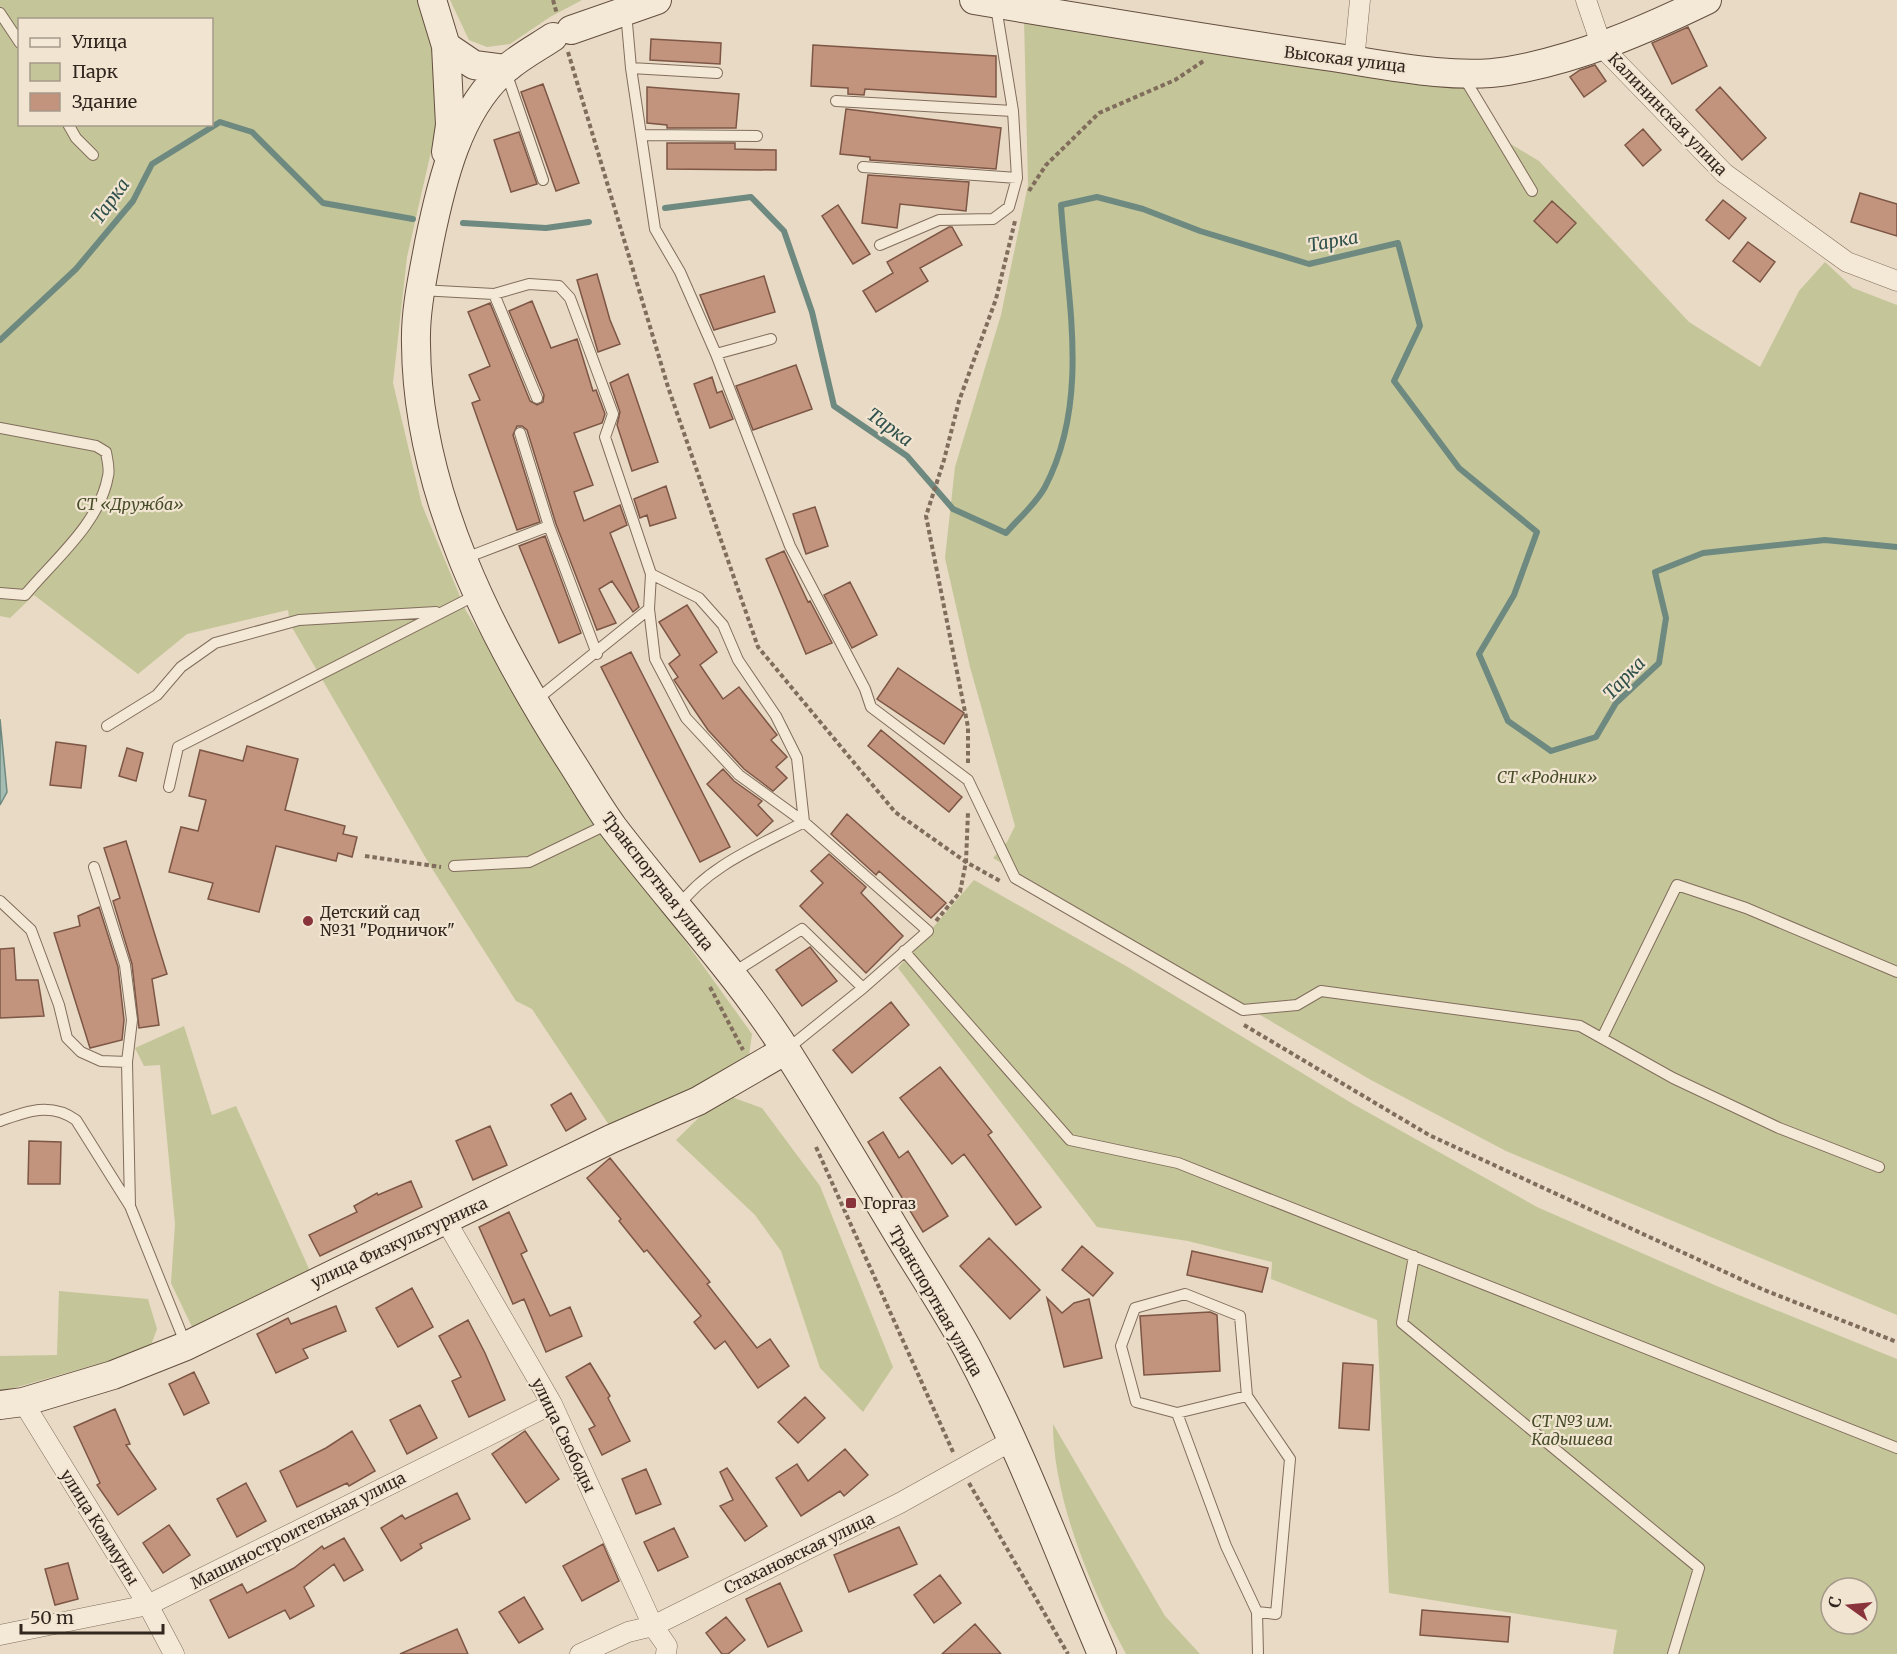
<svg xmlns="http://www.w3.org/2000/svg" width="1897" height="1654" viewBox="0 0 1897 1654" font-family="Merriweather,serif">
<rect width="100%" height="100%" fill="#e8dac4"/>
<!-- green -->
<path fill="#c4c599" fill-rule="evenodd" d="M0 0H422L435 53 438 121 407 257 393 383 422 505 466 611 591 810 752 1034 748 1062 714 1080 609 1125 532 1009 516 1001 431 867 290 624 288 610 187 634 138 674 34 595 10 618 0 616ZM20 20H212V124H20Z
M450 0H582L550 17 510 44 487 47 469 40Z
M1024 19 1468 87 1499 137 1539 161 1689 322 1760 367 1799 291 1825 262 1853 288 1897 305V1315L1506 1151 1371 1080 993 858 1007 842 1015 826 970 667 945 558 955 467 1001 315 1028 185Z
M974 880 1126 966 1353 1104 1537 1207 1719 1287 1897 1359V1654H1613L1617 1630 1389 1593 1377 1320 1271 1279 1272 1262 1188 1241 1097 1227 898 968ZM1831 1588H1867V1624H1831Z
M184 1026 212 1115 236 1106 310 1271 193 1329 171 1283 175 1224 160 1065 144 1066 135 1048Z
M723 1094 762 1108 820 1186 893 1367 863 1412 820 1368 781 1251 755 1215 676 1140Z
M59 1291 148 1299 157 1329 151 1345 119 1358 0 1392V1356L57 1355Z
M1053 1424 1165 1616 1200 1654H1126C1091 1589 1053 1498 1053 1424Z"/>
<!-- water -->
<path fill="#a5bcb3" stroke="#6d8980" stroke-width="1.5" d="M0 719 7 792 0 805Z"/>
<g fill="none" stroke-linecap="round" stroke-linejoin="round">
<!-- stream -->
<path stroke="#6d8980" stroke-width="6" d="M665 208 751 197 784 231 812 312 834 406 907 456 953 509 1006 533C1018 519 1036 504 1045 487 1091 399 1067 299 1061 205L1097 197 1143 209 1200 231 1309 264 1398 243 1420 326 1394 381 1459 468 1537 532 1514 595 1479 654 1508 721 1551 751 1596 737 1616 703 1659 663 1666 618 1655 572 1703 553 1825 540 1897 547
M463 223 546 228 589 222
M0 340 76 269 133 201 152 164 220 122 252 132 323 203 413 219"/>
</g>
<!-- building -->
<path fill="#c2947e" stroke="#7d5645" stroke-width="1.5" d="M1688 27 1707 66 1672 84 1652 43Z
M651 39 721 43 720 64 650 60Z
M813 45 996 56V97L865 89 864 95 848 94V88L811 86Z
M1595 65 1606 81 1584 97 1570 77 1580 70Z
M543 84 579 183 556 191 521 92Z
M647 87 739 94 736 128H667V125L647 123Z
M1720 87 1766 138 1742 160 1696 110Z
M846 109 1001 128 996 169 870 160V157L840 154Z
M1643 129 1661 150 1643 166 1625 145Z
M519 132 537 184 511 192 494 140Z
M667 143H735V149L776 150V170L667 169Z
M868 175 969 182 966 211 900 204 897 228 862 223Z
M1860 193 1897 204V236L1851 222Z
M1723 200 1746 218 1729 239 1706 220Z
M1552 201 1576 223 1557 243 1534 221Z
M838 205 870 254 853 264 822 216Z
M949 227H952L962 245 920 268 928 281 876 312 863 291 893 273 887 262Z
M1748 242 1775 262 1760 282 1733 261Z
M597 274 610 320 620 344 598 352 577 280Z
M764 276 775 312 714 330 700 295Z
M532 301 551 348 577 339 593 391 596 390 605 414 602 423 574 433 593 485 574 492 584 521 620 505 627 525 610 533 639 607 633 612 612 581 599 589 616 623 597 630 556 524 527 430 522 426H517L513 435 540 522 517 530 472 403 480 400 469 375 490 366 468 312 490 303 530 401 537 405 543 402 544 395 509 311Z
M796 365 812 409 753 430 736 386Z
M628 374 658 462 632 471 617 425 620 412 610 383Z
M712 377 717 393 722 391 733 419 710 428 694 384Z
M666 486 676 518 650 526 647 515 640 518 634 499Z
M815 507 828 546 806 554 793 514Z
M545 536 581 633 559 643 519 546Z
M784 551 808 602 810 601 832 643 806 654 766 559Z
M850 582 877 635 852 648 824 595Z
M687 605 717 652 700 665 723 699 739 687 777 735 771 740 787 757 776 767 787 778 773 791 744 769 708 730 674 680 678 677 669 664 680 655 659 622Z
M631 652 730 847 700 862 601 667Z
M898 668 964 713 944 744 877 699Z
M881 730 962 797 949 812 868 746Z
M56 742 86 746 81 788 50 785Z
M247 746 298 759 285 810 345 826 343 834 357 837 352 857 338 853 336 861 276 846 259 912 208 899 213 883 169 872 181 827 198 831 206 800 189 796 200 750 243 761Z
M127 748 143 753 136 781 119 776Z
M723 769 734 781 762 801 758 805 773 821 757 836 707 784Z
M847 814 946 903 931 918 879 871 876 875 831 834Z
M126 841 167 974 152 979 159 1025 139 1028 132 964 113 901 120 898 104 848Z
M829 854 866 887 861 893 903 936 866 973 800 906 823 883 811 871Z
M99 907 118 967 124 1020 122 1040 90 1048 54 933 80 926 78 916Z
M810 947 837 981 802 1006 776 970Z
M14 948 16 980H38L44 1016 0 1018V949Z
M891 1002 909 1025 852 1073 833 1050Z
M940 1067 992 1132 988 1135 1041 1207 1016 1225 964 1154 952 1164 900 1098Z
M571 1093 586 1119 566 1131 551 1105Z
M490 1126 507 1165 473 1180 456 1141Z
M883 1132 899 1158 908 1151 948 1216 923 1232 868 1142Z
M29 1141 61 1142 60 1184H28Z
M610 1158 710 1282 707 1284 757 1348 770 1339 789 1366 758 1388 725 1341 715 1349 694 1322 701 1316 647 1250 644 1252 619 1221 621 1219 587 1178Z
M411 1181 422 1207 320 1256 309 1235 357 1212 354 1206 377 1193 378 1195Z
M509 1212 527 1251 521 1254 550 1316 570 1307 582 1336 546 1352 524 1299 513 1304 479 1227Z
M989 1238 1040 1290 1010 1319 960 1266Z
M1082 1246 1113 1273 1093 1296 1062 1270Z
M1192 1251 1268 1268 1262 1292 1187 1275Z
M412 1288 433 1327 398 1347 376 1308Z
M1047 1298 1062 1313 1074 1303 1089 1299 1102 1358 1064 1367Z
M336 1306 346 1331 303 1349 308 1358 276 1373 257 1334 288 1318 291 1324Z
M1210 1312 1217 1315 1220 1371 1144 1375 1140 1316Z
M468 1320 485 1353 505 1400 469 1417 452 1381 461 1377 439 1336Z
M590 1363 610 1396 608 1398 630 1441 602 1455 589 1429 595 1426 566 1377Z
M1343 1363 1373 1365 1369 1430 1339 1428Z
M194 1372 209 1403 184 1415 169 1384Z
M805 1397 825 1418 798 1443 778 1422Z
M420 1405 437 1438 407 1454 390 1420Z
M115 1409 130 1444 126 1445 156 1489 118 1515 97 1485 100 1483 74 1427Z
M352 1431 375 1471 349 1486 347 1483 297 1507 280 1471 326 1448Z
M525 1431 559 1479 526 1503 492 1454Z
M845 1449 868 1475 844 1496 840 1491 801 1516 776 1478 797 1464 808 1481Z
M727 1468 767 1526 745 1541 720 1506 733 1500 720 1472Z
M646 1469 661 1504 636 1514 622 1479Z
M246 1483 266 1521 237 1537 217 1499Z
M457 1493 470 1519 420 1544 422 1548 401 1561 381 1528 402 1515 405 1519Z
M169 1525 190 1555 163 1573 143 1543Z
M899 1527 917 1564 849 1592 834 1555Z
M674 1528 688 1557 658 1571 644 1542Z
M344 1538 363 1570 344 1581 334 1564 304 1587 314 1606 290 1619 285 1610 229 1638 210 1600 242 1584 247 1593 294 1568 322 1546 324 1549Z
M603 1544 619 1581 582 1601 563 1566Z
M68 1563 78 1599 55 1605 45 1569Z
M940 1575 961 1603 934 1623 914 1595Z
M780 1583 802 1631 768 1647 746 1599Z
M524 1597 543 1629 519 1643 499 1612Z
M1422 1610 1510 1617 1508 1642 1420 1635Z
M726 1617 745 1640 728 1654H722L706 1633Z
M975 1624 1001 1654H942Z
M457 1629 468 1654H400Z"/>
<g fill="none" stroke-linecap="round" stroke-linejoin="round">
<defs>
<path id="lane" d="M626 12 631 68 655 229 680 272 716 354 771 339
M0 13 20 43
M631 68 717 73
M506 72 543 180
M1463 76 1532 191
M836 101 1013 111
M68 124 76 138 93 155
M642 135 757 136
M863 167 1017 178
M880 245 939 220 993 219 1009 207 1017 178 1013 111 996 7
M420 290 494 294 537 398
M494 294 529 284 559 286 570 298 613 414 605 437 651 574
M716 354 790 546 865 689 871 707 968 780 1015 878 1243 1010 1297 1005 1321 991 1580 1026 1673 1078 1779 1128 1879 1167
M0 428 96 446 106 452C107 459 110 469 108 476 100 523 54 560 25 595L0 593
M520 433 549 526 597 654
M463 559 549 526
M649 609 655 659 686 718 739 775 804 822 928 931 863 988 786 1050
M536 700 649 609 651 574 699 598 723 625 738 660 776 716 797 758 804 822C761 845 707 866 678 907
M107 726 157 695 181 667 215 643 299 620 436 612
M169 787 178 747 478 594
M454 866 529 862 610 823
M94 867 125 965 132 1020 127 1062 130 1206
M0 901 31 930 59 1005 67 1038 81 1052 101 1061 127 1062
M904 951 1070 1140 1178 1163 1897 1448
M731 974 802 929 863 988
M1602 1038 1677 885 1746 908 1897 972
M0 1121C27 1111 51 1102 76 1120L130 1206 186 1345
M1414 1256 1402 1323 1699 1568 1673 1654
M1247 1396 1177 1413 1136 1402 1121 1346 1135 1308 1185 1294 1240 1316 1247 1396 1290 1459 1276 1614 1257 1612
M1177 1413 1226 1546 1257 1612 1258 1654"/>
<path id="street" d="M1586 0 1602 47 1724 173 1847 262 1897 281
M1354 61 1360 0
M446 1221 552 1404 653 1626 667 1646 666 1654
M23 1402 148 1605 174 1654
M0 1635 148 1605 552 1404
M580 1654 628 1632 653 1626 900 1503 1013 1440"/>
<path id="secondary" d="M432 0 446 46 474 65 505 69
M974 0C1093 20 1212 40 1332 57 1385 65 1455 80 1508 71 1578 59 1643 31 1707 0
M571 30 657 0
M553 37C538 47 521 56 507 68 458 108 441 184 429 243 423 276 415 310 416 344 417 492 490 634 568 757 583 780 597 805 613 827 671 903 738 974 789 1055 825 1112 860 1171 895 1229 919 1269 945 1308 967 1348 1020 1447 1058 1551 1102 1654
M446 152 450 125 446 46
M0 1405 23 1402 113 1375 186 1346 611 1139 698 1101 786 1050"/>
</defs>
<!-- lane casing -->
<use href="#lane" stroke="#816d5c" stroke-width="12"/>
<!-- street casing -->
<use href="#street" stroke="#816d5c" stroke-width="21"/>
<!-- secondary casing -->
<use href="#secondary" stroke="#634e3f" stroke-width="30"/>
<!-- path -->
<path stroke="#816d5c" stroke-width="4" stroke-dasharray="4.5 3" stroke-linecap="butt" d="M553 0 557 14
M568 52 668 387 758 647 895 812 966 862 1000 881
M1029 191 1046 165 1099 113 1175 80 1205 60
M968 763V727L926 516 944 460 959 401 996 299 1015 221
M365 856 441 867
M936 921 960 892 966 862 968 812
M710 987 743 1050
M1244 1025 1429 1135 1764 1290 1897 1342
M816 1147 953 1452
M969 1483 1068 1654"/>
<!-- lane -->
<use href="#lane" stroke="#f4e9d6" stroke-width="10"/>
<!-- street -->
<use href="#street" stroke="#f4e9d6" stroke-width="20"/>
<!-- secondary -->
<use href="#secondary" stroke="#f4e9d6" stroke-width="28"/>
</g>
<!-- markers -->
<g fill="#89333b" stroke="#f1e5d2" stroke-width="2">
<circle cx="308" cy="921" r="6"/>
<rect x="845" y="1197" width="12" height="12" rx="3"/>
</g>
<g text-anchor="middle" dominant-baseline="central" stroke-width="4.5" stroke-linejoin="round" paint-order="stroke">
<!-- street labels -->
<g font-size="16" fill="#32271f" stroke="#f1e5d2">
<text transform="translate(1345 59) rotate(7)">Высокая улица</text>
<text transform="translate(1668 114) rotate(46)">Калининская улица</text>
<text transform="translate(658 881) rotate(52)">Транспортная улица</text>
<text transform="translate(399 1242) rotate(-25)">улица Физкультурника</text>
<text transform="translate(936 1301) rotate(60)">Транспортная улица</text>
<text transform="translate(564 1435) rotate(64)">улица Свободы</text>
<text transform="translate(100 1527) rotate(58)">улица Коммуны</text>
<text transform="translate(298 1530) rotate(-27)">Машиностроительная улица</text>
<text transform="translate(799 1553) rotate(-26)">Стахановская улица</text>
</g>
<!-- park labels -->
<g font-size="16" font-style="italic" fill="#464d28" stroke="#f1e5d2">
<text x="130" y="504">СТ «Дружба»</text>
<text x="1547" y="777">СТ «Родник»</text>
<text x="1572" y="1421">СТ №3 им.<tspan x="1572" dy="18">Кадышева</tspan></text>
</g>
<!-- poi labels -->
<g font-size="16" fill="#32271f" stroke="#f1e5d2" text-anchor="start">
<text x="320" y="912">Детский сад<tspan x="320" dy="18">№31 "Родничок"</tspan></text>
<text x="863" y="1203">Горгаз</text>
</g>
<!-- water labels -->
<g font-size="18" font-style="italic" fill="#30514c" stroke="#f1e5d2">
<text transform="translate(110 201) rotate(-54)">Тарка</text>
<text transform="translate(1333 241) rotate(-10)">Тарка</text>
<text transform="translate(890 427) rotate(36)">Тарка</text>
<text transform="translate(1624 678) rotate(-46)">Тарка</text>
</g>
</g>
<!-- legend -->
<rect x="18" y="18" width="195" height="108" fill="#f1e5d2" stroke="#a5998a" stroke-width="1.5"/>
<rect x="30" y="38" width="30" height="9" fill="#f4e9d6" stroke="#a5998a" stroke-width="1.5"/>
<text x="72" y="48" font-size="18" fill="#32271f">Улица</text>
<rect x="30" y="63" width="30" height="18" fill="#c4c599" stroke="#a5998a" stroke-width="1.5"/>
<text x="72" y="78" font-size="18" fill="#32271f">Парк</text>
<rect x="30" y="93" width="30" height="18" fill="#c2947e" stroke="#a5998a" stroke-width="1.5"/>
<text x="72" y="108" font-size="18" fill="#32271f">Здание</text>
<!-- north arrow -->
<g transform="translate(1849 1606) rotate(285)"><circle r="28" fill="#f1e5d2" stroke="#a5998a" stroke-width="1.5"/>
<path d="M0-4.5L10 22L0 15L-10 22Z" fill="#89333b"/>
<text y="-9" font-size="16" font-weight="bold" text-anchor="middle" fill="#32271f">С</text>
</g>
<!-- scale -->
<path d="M21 1624v9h142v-9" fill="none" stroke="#32271f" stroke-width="3"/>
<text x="30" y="1624" font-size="18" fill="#32271f" stroke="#f1e5d2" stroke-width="4.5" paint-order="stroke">50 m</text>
</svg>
